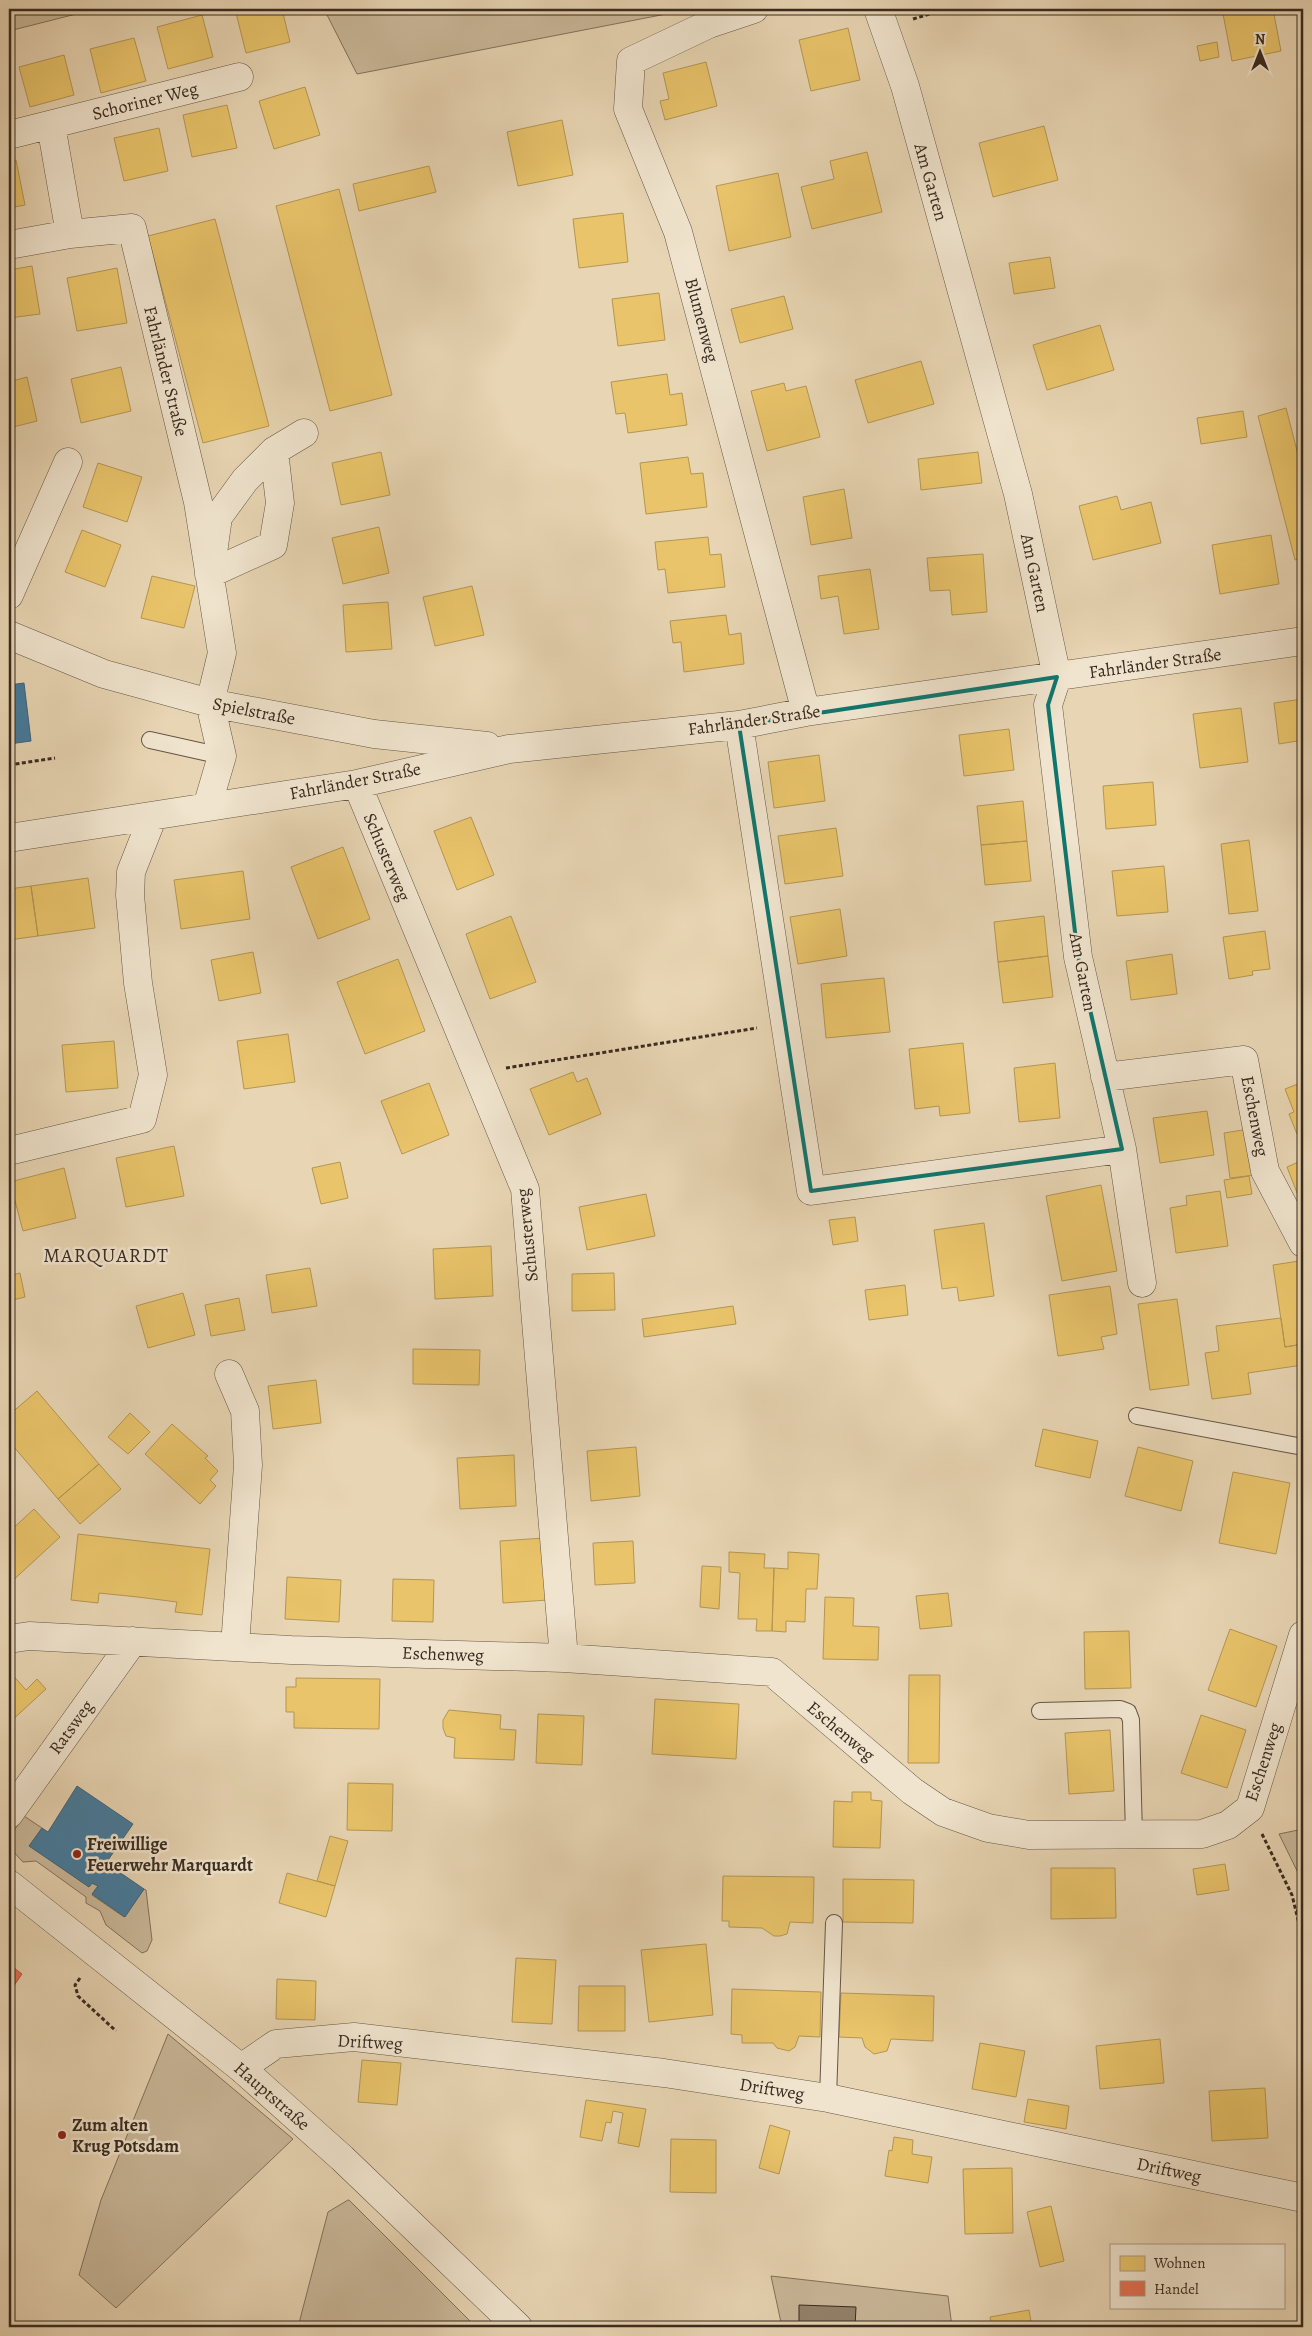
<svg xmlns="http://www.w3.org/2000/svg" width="1312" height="2336" viewBox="0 0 1312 2336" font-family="Alegreya,serif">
<rect width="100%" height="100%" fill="#e8d5b3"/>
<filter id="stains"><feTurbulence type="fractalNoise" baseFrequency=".004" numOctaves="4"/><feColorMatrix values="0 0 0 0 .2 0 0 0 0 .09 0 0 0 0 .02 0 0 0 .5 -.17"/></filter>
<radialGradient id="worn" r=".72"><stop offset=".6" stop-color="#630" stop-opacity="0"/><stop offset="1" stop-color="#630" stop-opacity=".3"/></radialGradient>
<!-- green -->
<path fill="#cab89a" stroke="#82725d" d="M9 9H96L9 31Z
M324 9H692L357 74Z
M24 1816 42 1828 30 1845 89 1887 92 1883 98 1886 92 1895 124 1917 144 1889 146 1890 152 1940 147 1951 142 1953 106 1925 100 1911 86 1903V1897L36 1861 23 1862 9 1847V1838Z
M1303 1829V1883L1279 1834Z
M168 2034 293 2139 116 2308 79 2275 101 2200Z
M348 2200H349L476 2327H298L328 2212Z
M771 2276 948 2296 952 2327H782Z"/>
<!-- homes -->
<path fill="#e9c46a" stroke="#b49654" d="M235 9H282L290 42 246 53Z
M1252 9H1273L1281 51 1232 61 1223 14Z
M202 15 213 57 168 69 157 27Z
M848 28 860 80 811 91 799 40Z
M134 38 146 81 101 93 90 49Z
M1217 42 1219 57 1200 61 1197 46Z
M64 55 74 95 30 107 19 67Z
M706 62 717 106 665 120 660 101 669 99 663 73Z
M305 87 320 135 274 149 259 101Z
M227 105 237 148 192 157 183 115Z
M562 120 573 175 518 186 507 132Z
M1044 126 1058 180 993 197 979 143Z
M159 128 168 171 124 181 114 138Z
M867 152 882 212 812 229 801 187 834 179 830 161Z
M16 160 25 205 9 208V162Z
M429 166 436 192 359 211 353 184Z
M778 173 791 237 729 251 716 186Z
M339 189 392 395 330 411 276 206Z
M623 213 628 262 579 268 573 219Z
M215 219 269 426 203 443 148 236Z
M1050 257 1055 288 1014 294 1009 263Z
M32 266 40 314 9 318V270Z
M117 268 127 323 77 331 67 278Z
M659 293 665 340 618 346 612 299Z
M784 296 793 329 740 343 731 309Z
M1100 325 1114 370 1047 390 1033 345Z
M921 361 934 404 868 423 855 380Z
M121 367 131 411 81 423 71 379Z
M667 374 670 395 682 393 687 425 628 433 625 413 616 414 611 382Z
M27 377 37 421 9 428V382Z
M784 383 786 391 806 386 820 437 767 451 751 391Z
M1286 408 1303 474V558L1295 560 1258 416Z
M1243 411 1247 437 1201 444 1197 418Z
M381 452 390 495 341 505 332 463Z
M978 452 982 483 921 490 918 459Z
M688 457 691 474 703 473 707 507 646 514 640 463Z
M98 463 142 477 127 522 83 507Z
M844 489 852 538 811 545 803 497Z
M1117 496 1121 510 1151 502 1161 543 1093 560 1079 506Z
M379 527 389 573 343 584 332 538Z
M82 530 121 545 105 587 65 572Z
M1271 535 1279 584 1220 594 1212 545Z
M708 537 710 555 721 554 725 587 668 593 665 569 658 570 655 542Z
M983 554 987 612 952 615 950 590 930 591 927 558Z
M870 569 879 629 844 634 838 596 821 599 818 576Z
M152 576 195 586 184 628 141 618Z
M472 586 484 635 435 646 423 597Z
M388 602 392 649 346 652 343 605Z
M726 615 729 635 741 633 744 664 684 672 681 642 673 643 670 621Z
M1303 699V740L1279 744 1274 703Z
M1241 708 1248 762 1200 768 1193 714Z
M1009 729 1014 770 964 776 959 735Z
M819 755 825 801 774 808 768 762Z
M1153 782 1156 825 1106 829 1103 786Z
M1023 801 1027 841 981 845 977 806Z
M471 817 494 875 457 890 434 831Z
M836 828 843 876 785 884 778 836Z
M1249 840 1258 911 1229 914 1221 844Z
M1027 841 1031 881 985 885 981 845Z
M343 847 370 919 318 939 291 867Z
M1164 866 1168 912 1117 916 1112 871Z
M243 871 250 919 181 929 174 880Z
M88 878 95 928 38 936 31 886Z
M31 886 38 936 9 940V889Z
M840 909 847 956 798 964 790 917Z
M511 916 536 982 490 999 466 934Z
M1044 916 1048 956 998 962 994 922Z
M1265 931 1270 969 1252 971 1253 975 1229 979 1223 937Z
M253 952 261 993 219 1001 211 960Z
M1172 954 1177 994 1131 1000 1126 961Z
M1048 956 1053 997 1003 1003 998 962Z
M398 959 425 1031 365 1054 337 982Z
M884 978 890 1032 826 1038 821 984Z
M288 1034 295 1082 244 1089 237 1041Z
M114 1041 118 1088 66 1092 62 1045Z
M963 1043 970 1113 940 1116 939 1106 915 1109 909 1049Z
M1055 1063 1060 1118 1019 1122 1014 1068Z
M573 1072 577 1082 587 1078 601 1114 549 1135 530 1089Z
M1303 1082V1134H1297L1289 1114 1294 1112 1285 1089Z
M429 1083 449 1135 402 1154 381 1101Z
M1207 1111 1214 1155 1160 1163 1153 1118Z
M1249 1129 1255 1175 1230 1178 1224 1133Z
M174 1146 184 1196 126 1207 116 1158Z
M1303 1160V1208L1287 1167Z
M340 1162 348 1198 321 1204 312 1168Z
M64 1168 76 1218 23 1231 10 1182Z
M1249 1176 1252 1194 1227 1198 1224 1180Z
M1101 1185 1117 1271 1062 1281 1046 1196Z
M1220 1191 1228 1246 1176 1253 1170 1208 1187 1205 1186 1196Z
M646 1194 655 1236 587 1250 579 1207Z
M855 1217 858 1241 833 1245 829 1220Z
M984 1223 994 1296 959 1301 957 1287 942 1289 934 1230Z
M491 1246 493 1296 435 1299 433 1249Z
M1299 1261 1303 1292V1344L1285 1347 1273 1265Z
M310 1268 317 1306 272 1313 266 1275Z
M20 1273 25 1297 9 1301V1276Z
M614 1273 615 1310 572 1311V1274Z
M905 1285 908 1315 869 1320 865 1290Z
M1110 1286 1117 1334 1101 1337 1104 1349 1058 1356 1049 1295Z
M183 1293 195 1335 148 1348 136 1306Z
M239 1298 245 1330 211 1336 205 1305Z
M1177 1299 1189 1385 1150 1390 1138 1304Z
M733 1306 736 1324 644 1337 642 1319Z
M1281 1318 1285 1347 1303 1344V1365L1248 1373 1251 1394 1212 1399 1205 1353 1219 1351 1216 1326Z
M413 1349 480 1350 479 1385 413 1384Z
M316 1380 321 1423 273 1429 268 1386Z
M37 1391 99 1464 58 1499 9 1441V1415Z
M130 1413 150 1432 128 1454 108 1437Z
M172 1424 208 1456 205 1458 218 1471 210 1480 216 1486 200 1504 145 1454Z
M1043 1429 1098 1441 1090 1478 1035 1466Z
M636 1447 640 1496 591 1501 587 1451Z
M1138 1447 1193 1461 1181 1511 1125 1496Z
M514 1455 516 1506 460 1509 457 1458Z
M99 1464 121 1489 80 1524 58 1499Z
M1233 1472 1290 1483 1276 1554 1219 1543Z
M34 1509 60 1537 9 1584V1532Z
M78 1534 210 1549 202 1615 175 1612 177 1602 138 1597 99 1593 98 1603 71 1600Z
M544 1538 548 1600 503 1603 500 1541Z
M633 1541 635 1583 595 1585 593 1543Z
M729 1552 765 1554 764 1568H774L772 1631H756L757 1619H738L740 1573 729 1572Z
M788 1552 819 1554 817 1589H806L805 1622 786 1621V1632L772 1631 774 1568 788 1569Z
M702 1566 721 1567 719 1609 700 1607Z
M287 1577 341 1580 339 1622 285 1619Z
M393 1579 434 1580 433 1622 392 1621Z
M948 1593 952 1626 920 1629 916 1596Z
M825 1597 854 1598 853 1626 879 1627 878 1660 823 1659Z
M1230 1629 1277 1646 1256 1707 1208 1690Z
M1129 1631 1131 1688 1085 1689 1084 1632Z
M9 1671 26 1690 37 1679 46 1689 9 1723Z
M909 1675H940L939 1763H908Z
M296 1678 380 1679 379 1729 294 1728V1712H286V1687H296Z
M655 1699 739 1704 736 1759 652 1754Z
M449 1710 501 1715 500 1729 516 1730 514 1760 454 1758 455 1738 446 1736 443 1728V1720Z
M538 1714 584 1716 582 1765 536 1763Z
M1201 1715 1246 1730 1227 1788 1181 1773Z
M1110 1730 1114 1791 1069 1794 1065 1733Z
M348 1783 393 1784 392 1831 347 1830Z
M852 1792H871V1800L882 1801 880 1848 833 1847 834 1801 852 1802Z
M330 1836 348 1841 335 1886 317 1881Z
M1225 1864 1229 1890 1197 1895 1193 1869Z
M1051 1868H1115L1116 1918 1051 1919Z
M287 1873 335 1886 326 1917 279 1903Z
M723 1876 814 1877 813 1923 790 1922 787 1934 780 1936H774L762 1928 729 1927V1921H722Z
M843 1879 914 1880 913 1923 843 1922Z
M706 1944 713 2015 649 2022 641 1950Z
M516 1958 556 1960 552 2024 512 2022Z
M277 1979 316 1981 315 2020 276 2019Z
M579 1986H625V2031H578Z
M732 1989 821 1992 820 2037 799 2036 795 2047 789 2051 777 2048 773 2043H742V2035L731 2034Z
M841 1993 934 1996 933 2041 891 2039 887 2051 874 2054 865 2047 862 2038 839 2037Z
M1160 2039 1164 2083 1100 2089 1096 2046Z
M980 2043 1025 2051 1016 2097 972 2089Z
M362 2060 401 2063 397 2105 358 2102Z
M1265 2088 1268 2138 1212 2141 1209 2091Z
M1028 2099 1069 2106 1066 2129 1024 2122Z
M586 2100 646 2109 639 2147 618 2143 623 2113 613 2111 611 2123 606 2122 602 2141 580 2137Z
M770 2125 790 2131 779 2174 759 2168Z
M894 2137 913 2140 912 2154 932 2157 928 2183 885 2176 889 2150 892 2151Z
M671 2139 716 2140V2193L670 2192Z
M1012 2168 1013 2233 965 2234 963 2169Z
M1051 2206 1064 2261 1040 2267 1027 2212Z
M1029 2310 1032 2327H992L990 2317Z"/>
<!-- shops -->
<path fill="#e76f51" stroke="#b35b42" d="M9 1964 22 1974 9 1993Z"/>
<!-- public -->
<path fill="#457b9d" stroke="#416378" d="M24 683 31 741 9 744V685Z
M77 1786 133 1824 106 1863 144 1889 125 1917 92 1894 98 1886 92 1883 89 1887 29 1846 42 1828 48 1832Z"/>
<!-- building -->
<path fill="#94836c" stroke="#392b20" d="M799 2305 856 2307 855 2327H799Z"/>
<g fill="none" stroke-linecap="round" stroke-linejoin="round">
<defs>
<path id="service" d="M150 740 222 756
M1137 1416 1303 1447
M1040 1711 1120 1709 1128 1712 1131 1720 1134 1836
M828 2098 834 1923"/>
<path id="minor" d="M754 9 709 24 631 61 628 109 678 232 806 712
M878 9 905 86 1018 494 1057 677 1048 705 1078 957 1122 1149 1142 1283
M51 125 70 234
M9 135 239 77
M9 245 70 234 132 228 198 502 222 653 210 703 222 756 207 807
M213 553 218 517 245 480 274 451 304 433
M209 574 273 545 280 503 274 451
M9 595 68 462
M9 635 104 674 210 703 374 734 487 746
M739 725 811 1191 1122 1149
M357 784 525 1189 564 1658
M9 838 357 784 509 749 739 725 806 712 1303 641
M1105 1077 1244 1060 1265 1171 1303 1243
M9 1151 142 1119 153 1075 138 983 130 895 131 872 153 816
M229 1374 245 1411 248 1465 235 1646
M9 1639 29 1636 291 1650 564 1658 772 1672 912 1791 943 1812 988 1828 1029 1835 1202 1834 1228 1825 1250 1808 1303 1635
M9 1814 133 1641
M241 2068 276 2044 354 2037 664 2073 828 2098 1303 2198"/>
<path id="tertiary" d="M9 1884 241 2068 342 2158 518 2327"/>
</defs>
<!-- service casing -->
<use href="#service" stroke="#655645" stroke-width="18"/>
<!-- minor casing -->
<use href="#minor" stroke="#655645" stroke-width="29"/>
<!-- tertiary casing -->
<use href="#tertiary" stroke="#655645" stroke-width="29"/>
<!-- path -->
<path stroke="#392b20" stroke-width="3" stroke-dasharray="4 2.5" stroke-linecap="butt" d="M913 19 946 9
M9 765 55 758
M506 1068 757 1028
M1262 1834 1292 1895 1303 1940
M1296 1911 1303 1910
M80 1978 75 1985 78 1996 116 2031"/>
<!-- service -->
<use href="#service" stroke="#f0e4ce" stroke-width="16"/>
<!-- minor -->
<use href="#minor" stroke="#f0e4ce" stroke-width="28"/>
<!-- tertiary -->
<use href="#tertiary" stroke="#f0e4ce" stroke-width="28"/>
</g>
<!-- marked area -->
<path fill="none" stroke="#0f766e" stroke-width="4" stroke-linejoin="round" d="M1057 677 1048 705 1078 957 1122 1149 811 1191 739 725Z"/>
<!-- markers -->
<g fill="#8f2418" stroke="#f0e4ce" stroke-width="2">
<circle cx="77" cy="1854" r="5"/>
<circle cx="62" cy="2135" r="5"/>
</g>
<g text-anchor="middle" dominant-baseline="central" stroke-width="5" stroke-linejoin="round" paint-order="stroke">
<!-- street labels -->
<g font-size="18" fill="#392b20" stroke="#f0e4ce">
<text transform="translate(145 101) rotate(-14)">Schoriner Weg</text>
<text transform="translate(931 182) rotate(74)">Am Garten</text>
<text transform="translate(702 320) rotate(75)">Blumenweg</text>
<text transform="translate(166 371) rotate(76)">Fahrländer Straße</text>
<text transform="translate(1035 573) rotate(78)">Am Garten</text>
<text transform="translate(1155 663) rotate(-8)">Fahrländer Straße</text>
<text transform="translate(254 711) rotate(11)">Spielstraße</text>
<text transform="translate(754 720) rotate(-8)">Fahrländer Straße</text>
<text transform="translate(355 781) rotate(-11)">Fahrländer Straße</text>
<text transform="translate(387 857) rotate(67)">Schusterweg</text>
<text transform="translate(1083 972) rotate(79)">Am Garten</text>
<text transform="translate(1255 1116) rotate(79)">Eschenweg</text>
<text transform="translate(527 1235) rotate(-96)">Schusterweg</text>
<text transform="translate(443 1654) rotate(2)">Eschenweg</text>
<text transform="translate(71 1727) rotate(-54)">Ratsweg</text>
<text transform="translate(841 1731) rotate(40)">Eschenweg</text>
<text transform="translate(1263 1762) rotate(-72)">Eschenweg</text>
<text transform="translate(370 2042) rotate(3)">Driftweg</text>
<text transform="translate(772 2089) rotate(9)">Driftweg</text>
<text transform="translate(272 2096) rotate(41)">Hauptstraße</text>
<text transform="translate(1169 2170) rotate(12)">Driftweg</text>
</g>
<!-- poi labels -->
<g font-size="18" font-weight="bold" fill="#392b20" stroke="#f0e4ce" text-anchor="start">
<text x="87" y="1844">Freiwillige<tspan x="87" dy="21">Feuerwehr Marquardt</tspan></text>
<text x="72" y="2125">Zum alten<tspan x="72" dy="21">Krug Potsdam</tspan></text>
</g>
<!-- quarter labels -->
<g font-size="20" letter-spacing="1" fill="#392b20" stroke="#f0e4ce">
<text x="106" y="1255">MARQUARDT</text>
</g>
</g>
<!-- margin -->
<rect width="1312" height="2336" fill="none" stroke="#e8d5b3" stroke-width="30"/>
<rect x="10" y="10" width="1292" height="2316" fill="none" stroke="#392b20" stroke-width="2.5"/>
<rect x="15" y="15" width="1282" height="2306" fill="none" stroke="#392b20"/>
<!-- legend -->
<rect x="1110" y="2244" width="175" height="65" fill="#f0e4ce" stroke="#a79a88"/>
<rect x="1120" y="2256" width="25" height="15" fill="#e9c46a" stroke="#a79a88"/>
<text x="1154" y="2268" font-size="15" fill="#392b20">Wohnen</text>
<rect x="1120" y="2281" width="25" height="15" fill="#e76f51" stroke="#a79a88"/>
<text x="1154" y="2294" font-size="15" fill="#392b20">Handel</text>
<!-- north arrow -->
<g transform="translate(1260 52)" stroke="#f0e4ce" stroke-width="4" paint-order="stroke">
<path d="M0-4L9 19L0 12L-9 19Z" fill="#392b20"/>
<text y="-8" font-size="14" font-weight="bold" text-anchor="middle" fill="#392b20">N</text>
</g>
<rect width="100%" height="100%" filter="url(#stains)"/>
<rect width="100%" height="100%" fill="url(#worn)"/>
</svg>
